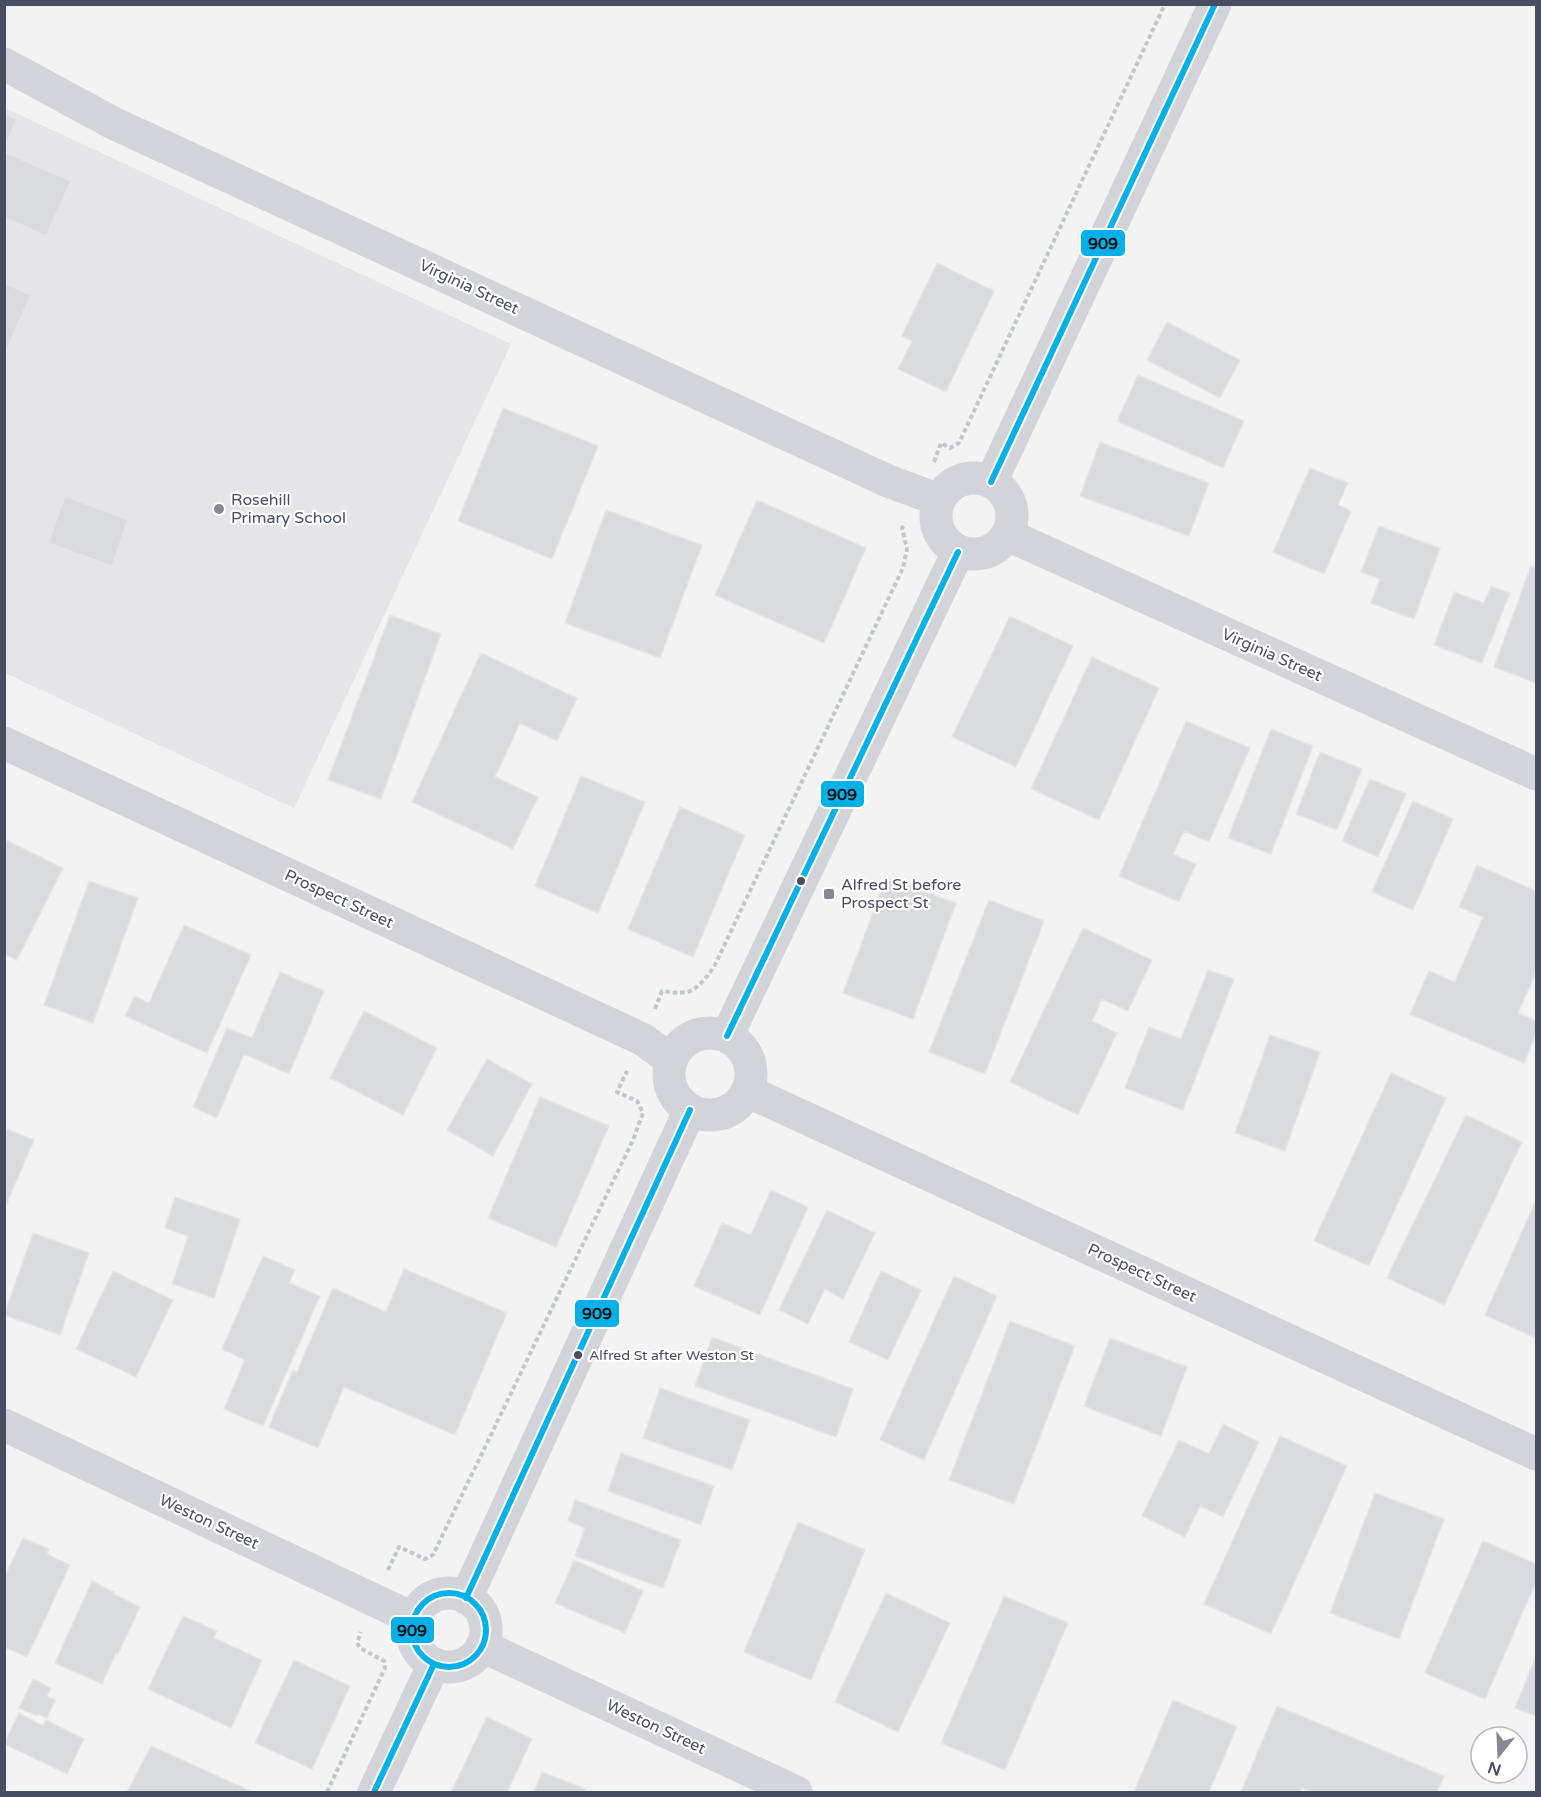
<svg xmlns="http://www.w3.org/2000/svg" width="1541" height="1797" viewBox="0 0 1541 1797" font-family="'Varela Round',sans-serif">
<rect width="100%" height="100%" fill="#f3f3f3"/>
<!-- education -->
<path fill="#e5e4e6" d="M5 108 511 344 294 808 5 673Z"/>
<!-- building -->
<path fill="#dadbdd" stroke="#e5e5e6" stroke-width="1.5" d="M4 113 17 119 4 148Z
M4 152 71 181 46 236 4 217Z
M937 263 994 291 946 392 898 369 912 341 902 336Z
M4 283 31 295 4 355Z
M1167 322 1240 360 1220 398 1147 360Z
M1138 375 1244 421 1223 468 1117 421Z
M503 408 598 446 552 559 458 521Z
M1100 442 1209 483 1189 536 1080 496Z
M1310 468 1348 483 1338 505 1351 511 1324 574 1273 552Z
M65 496 128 520 112 566 48 543Z
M757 500 866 548 824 643 715 595Z
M606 510 702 545 660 658 565 623Z
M1379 526 1440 548 1414 619 1371 603 1380 579 1361 572Z
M1531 566 1536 568V683L1494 667Z
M1491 586 1510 593 1482 663 1434 645 1454 592 1484 603Z
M390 615 441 634 381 799 328 780Z
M1010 616 1073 646 1016 767 952 737Z
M481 653 577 698 557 741 520 723 495 777 538 797 513 849 412 802Z
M1092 657 1159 688 1099 820 1031 789Z
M1186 721 1250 748 1209 842 1184 831 1173 854 1196 864 1179 902 1119 876Z
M1271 729 1313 746 1271 854 1228 838Z
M1320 752 1362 769 1337 830 1296 814Z
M581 776 645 802 598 913 535 886Z
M1370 779 1406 794 1378 857 1342 841Z
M1413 801 1453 819 1413 910 1372 892Z
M680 807 745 835 693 957 628 929Z
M4 839 63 868 17 960 4 954Z
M1477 865 1536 891V972L1518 1013 1536 1021V1034L1524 1063 1410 1014 1429 971 1455 982 1483 917 1459 907Z
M886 878 956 903 913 1019 843 993Z
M89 881 138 898 93 1023 44 1005Z
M989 900 1044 921 985 1074 929 1052Z
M184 925 251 955 207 1053 125 1016 135 996 149 1003Z
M1083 928 1152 960 1128 1011 1102 999 1092 1021 1117 1033 1078 1115 1010 1082Z
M1208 970 1234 979 1183 1110 1125 1088 1149 1027 1181 1039Z
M280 972 324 991 289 1074 244 1054 217 1118 193 1107 227 1028 252 1038Z
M364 1011 437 1048 403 1115 330 1078Z
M1270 1035 1320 1052 1285 1151 1235 1133Z
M487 1059 532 1084 493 1156 447 1130Z
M1391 1073 1446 1098 1369 1266 1314 1241Z
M540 1097 609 1126 556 1247 488 1218Z
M1466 1115 1522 1142 1444 1305 1387 1278Z
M4 1128 34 1140 4 1210Z
M771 1190 808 1207 760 1315 694 1286 722 1223 751 1235Z
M175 1197 240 1219 214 1298 172 1284 188 1236 165 1228Z
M1536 1200V1338L1485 1315Z
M827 1210 875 1233 843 1299 825 1289 808 1324 779 1310Z
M33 1233 89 1253 60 1335 4 1315Z
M263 1256 295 1270 289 1283 320 1296 263 1426 224 1409 245 1360 222 1349Z
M404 1269 507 1313 455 1435 344 1387 318 1448 269 1427 293 1370 297 1372 333 1288 386 1312Z
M113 1271 173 1300 136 1377 76 1349Z
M881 1271 921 1290 888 1360 849 1342Z
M954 1276 997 1296 924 1460 880 1440Z
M1010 1321 1075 1346 1014 1504 949 1480Z
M712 1337 853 1389 836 1437 695 1386Z
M1110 1338 1187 1367 1161 1436 1084 1406Z
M660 1388 750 1420 732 1470 643 1438Z
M1223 1424 1259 1442 1223 1517 1200 1506 1185 1537 1142 1516 1179 1440 1209 1454Z
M1280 1436 1347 1466 1271 1634 1204 1604Z
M621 1453 714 1486 701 1525 608 1491Z
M1375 1493 1444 1519 1399 1639 1330 1613Z
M575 1500 681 1540 663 1588 575 1556 585 1528 568 1521Z
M798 1522 865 1550 811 1680 744 1652Z
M23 1538 49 1549 47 1554 70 1565 27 1657 4 1647V1578Z
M1483 1541 1536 1564V1582L1485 1699 1425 1673Z
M574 1560 643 1591 625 1633 555 1603Z
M92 1581 114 1592 113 1594 140 1607 118 1654 116 1653 102 1684 55 1663Z
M886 1593 950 1623 898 1732 835 1702Z
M1004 1596 1068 1623 1005 1770 941 1743Z
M183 1616 217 1631 214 1638 262 1660 231 1728 148 1689Z
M1536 1656V1716L1515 1708Z
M294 1660 350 1686 312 1769 255 1743Z
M33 1679 51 1688 47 1696 55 1700 47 1718 38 1714 37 1716 19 1708Z
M1173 1700 1237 1727 1209 1792H1134Z
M1277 1706 1444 1776 1437 1792H1312L1302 1788 1300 1792H1241Z
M19 1713 43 1726 46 1720 84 1739 67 1774 4 1744Z
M487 1717 532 1739 507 1792H451Z
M151 1746 253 1792H127Z
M542 1772 586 1789 584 1792H534Z"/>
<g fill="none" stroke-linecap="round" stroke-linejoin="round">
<!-- path -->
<path stroke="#bdc9ca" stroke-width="4" stroke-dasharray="4.5 3" stroke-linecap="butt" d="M934 462 941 443 950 448 959 443 1165 4
M655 1009 662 991C692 996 696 991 714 967L903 568 907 549 902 528 905 523
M388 1570 399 1547 425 1559 433 1555 633 1140 643 1113 637 1101 617 1092 627 1071
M327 1792 385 1668 384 1661 360 1648 357 1643 361 1632"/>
<!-- street -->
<path stroke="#d4d5da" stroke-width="33" d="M4 64 113 123 888 481 939 500
M1008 535 1536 774
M4 1425 414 1619
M482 1646 796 1792"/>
<!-- secondary -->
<path stroke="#d3d4d9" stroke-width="33" d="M936 516a38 38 0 1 1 76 0a38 38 0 1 1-76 0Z
M991 482 1215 4
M4 743 642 1039 671 1060
M669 1074a41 41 0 1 1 82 0a41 41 0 1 1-82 0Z
M727 1036 958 552
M747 1091 1536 1454
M412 1630a37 37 0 1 1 74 0a37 37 0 1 1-74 0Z
M466 1598 690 1110
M374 1792 434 1664"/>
<defs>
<path id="bus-1" d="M991 482 1215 4
M727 1036 958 552
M412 1630a37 37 0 1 1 74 0a37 37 0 1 1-74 0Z
M466 1598 690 1110
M374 1792 434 1664"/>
</defs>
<!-- bus-1 casing -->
<use href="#bus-1" stroke="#fff" stroke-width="10"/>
<!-- bus-1 -->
<use href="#bus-1" stroke="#04b0e8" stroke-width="6"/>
</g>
<!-- markers -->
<g fill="#838895" stroke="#fff" stroke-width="2">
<circle cx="219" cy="509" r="6"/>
<rect x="823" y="888" width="12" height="12" rx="3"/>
</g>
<g fill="#474e62" stroke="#fff" stroke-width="2">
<circle cx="801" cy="881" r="5"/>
<circle cx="578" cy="1355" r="5"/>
</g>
<g text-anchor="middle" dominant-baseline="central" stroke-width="4.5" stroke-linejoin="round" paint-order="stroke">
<!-- bus labels -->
<g font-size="14" fill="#474e62" stroke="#fff" text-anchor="start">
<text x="589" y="1355">Alfred St after Weston St</text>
</g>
<!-- street labels -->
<g font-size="16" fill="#474e62" stroke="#fff">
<text transform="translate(469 287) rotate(25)">Virginia Street</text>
<text transform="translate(1272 655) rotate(24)">Virginia Street</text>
<text transform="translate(339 899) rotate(25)">Prospect Street</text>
<text transform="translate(1142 1273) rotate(25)">Prospect Street</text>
<text transform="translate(209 1522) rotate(25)">Weston Street</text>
<text transform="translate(656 1727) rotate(25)">Weston Street</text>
</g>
<!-- poi labels -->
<g font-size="16" fill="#474e62" stroke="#fff" text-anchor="start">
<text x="231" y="500">Rosehill<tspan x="231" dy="18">Primary School</tspan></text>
<text x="841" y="885">Alfred St before<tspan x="841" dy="18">Prospect St</tspan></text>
</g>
</g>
<g stroke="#fff" stroke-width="2">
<rect x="1080" y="229" width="46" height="28" rx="6" fill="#04b0e8"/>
<rect x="820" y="780" width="45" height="28" rx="6" fill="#04b0e8"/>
<rect x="574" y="1299" width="46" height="29" rx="6" fill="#04b0e8"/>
<rect x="390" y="1616" width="45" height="28" rx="6" fill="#04b0e8"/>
</g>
<g font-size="16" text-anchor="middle" font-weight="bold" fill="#111">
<text x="1103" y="249">909</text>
<text x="842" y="800">909</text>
<text x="597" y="1319">909</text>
<text x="412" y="1636">909</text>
</g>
<!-- border -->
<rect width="1541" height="1797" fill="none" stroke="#474e62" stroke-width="12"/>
<!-- north arrow -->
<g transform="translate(1499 1755) rotate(198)"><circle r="28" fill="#ffffff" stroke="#b5b8c0" stroke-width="1.5"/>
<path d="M0-4.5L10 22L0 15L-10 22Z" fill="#838895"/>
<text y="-9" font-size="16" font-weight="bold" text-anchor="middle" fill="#474e62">N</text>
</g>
</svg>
